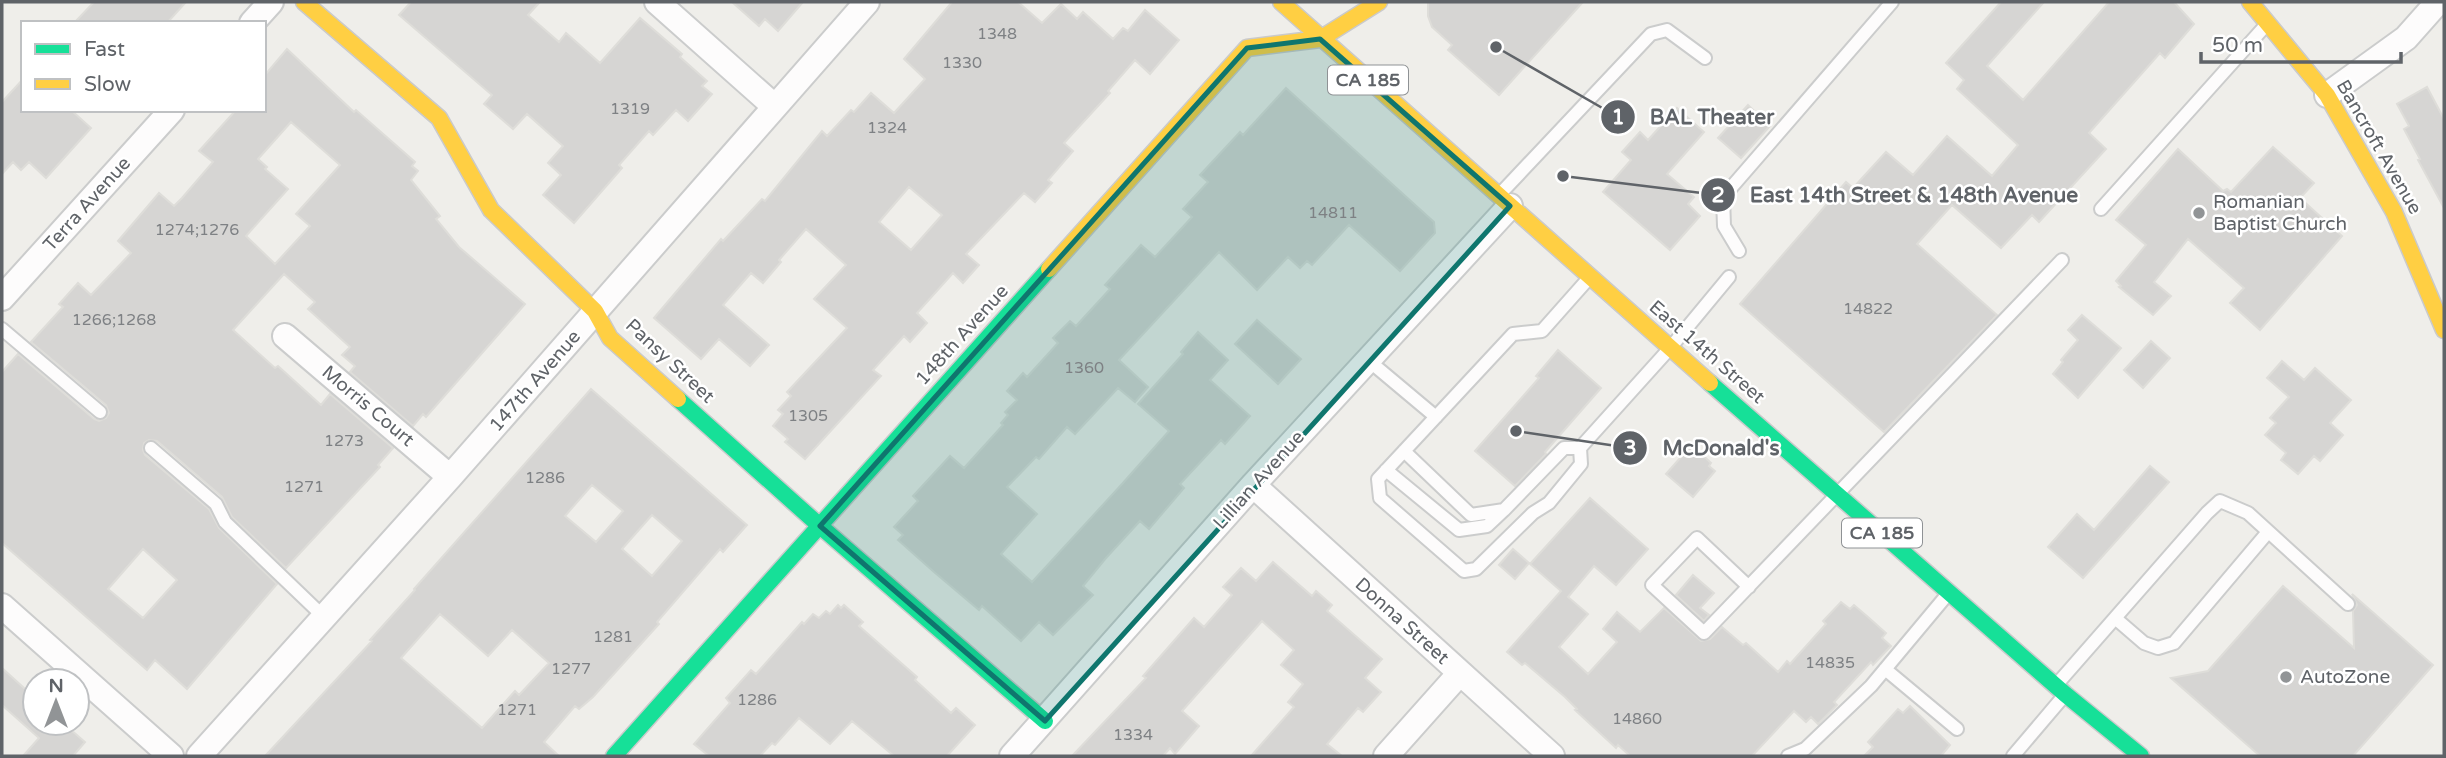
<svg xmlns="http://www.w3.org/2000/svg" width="2446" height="758" viewBox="0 0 2446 758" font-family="'Varela Round',sans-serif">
<rect width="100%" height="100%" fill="#efeeea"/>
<!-- building -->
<path fill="#d6d5d3" stroke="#deddd9" stroke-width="2" fill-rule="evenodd" d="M94 2H186L167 23H74Z
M411 2H540L528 15 559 42 566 33 600 63 640 18 682 54 680 57 707 81 702 86 712 94 688 121 676 110 653 135 649 131 619 165 622 168 574 223 543 195 561 175 548 163 563 146 527 114 513 129 484 104 492 95 399 15Z
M732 2H803L778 31 765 19 759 26Z
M952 2H1018L1042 23 1061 4 1077 19 1083 12 1113 39 1123 28 1128 31 1145 10 1179 40 1150 74 1135 60 1108 91 1110 93 1064 143 1073 151 1048 180 1052 183 1035 202 1024 193 966 254 979 265 963 283 953 273 917 313 927 323 910 342 904 336 873 370 881 376 805 459 785 442 788 439 773 426 783 414 778 410 791 396 787 392 847 328 814 299 846 265 806 229 779 260 781 262 763 283 751 273 723 305 769 345 750 366 719 339 701 359 654 318 721 239 723 241 762 199 765 201 822 131 827 136 851 110 854 112 871 93 894 113 925 79 904 59ZM909 187 942 215 911 250 879 222Z
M1428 2H1583L1499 95 1448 50 1452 45 1432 27 1428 16Z
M2001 2H2044L1987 66 2023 100 2109 2H2174L2194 24 2165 58 2160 53 2089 133 2106 149 2039 222 2032 215 2001 248 1952 205 1917 244 1997 315 1884 432 1740 304 1846 182 1853 188 1886 152 1913 175 1947 136 1992 176 2018 145 1957 89 1964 80 1946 63Z
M287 49 354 112 356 110 415 162 412 166 418 171 411 180 440 216 436 219 459 247 525 304 426 417 423 414 413 426 350 372 355 366 342 355 350 347 308 309 315 302 284 274 233 330 275 368 278 366 321 405 330 394 393 448 378 465 380 467 286 568 232 517 222 497 157 441 149 440 144 443 143 450 145 455 209 509 219 528 277 584 187 689 155 660 147 670 2 543V372L18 354 94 419 99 421 106 418 109 413 106 405 31 342 63 307 59 304 78 283 91 295 131 253 118 241 159 193 174 206 182 198 213 162 199 151 236 110H264V76ZM291 122 340 165 296 214 310 226 275 264 246 236 288 189 265 169 267 167 258 159ZM143 549 177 580 143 618 108 589Z
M23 79V110H71L91 128 46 178 29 162 21 170 13 162 2 174V102Z
M2427 87 2444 119V208L2418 160 2420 159 2404 129 2409 126 2397 104Z
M1286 88 1434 222 1435 233 1400 271 1349 225 1312 265 1307 261 1300 268 1288 257 1257 290 1219 252 1119 360 1148 387 1135 402 1118 388 1075 434 1067 427 1039 459 1036 457 1007 487 1037 514 1001 554 1032 582 1122 484 1169 431 1138 404 1183 354 1181 352 1198 332 1228 360 1210 380 1250 416 1225 444 1221 440 1180 484 1184 488 1149 529 1140 521 1106 558 1083 586 1093 595 1053 635 1039 622 1021 641 982 606 979 610 934 572 898 540 903 535 894 527 918 501 913 496 950 456 964 468 1003 425 1001 423 1008 415 1005 412 1017 400 1007 391 1023 373 1027 377 1058 343 1053 338 1070 321 1076 326 1110 289 1105 285 1141 245 1155 257 1192 217 1183 209 1208 182 1200 175 1240 132 1243 135Z
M1748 105 1770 126 1741 158 1718 138Z
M1677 108 1704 132 1667 174 1694 197 1688 204 1700 216 1670 250 1603 192 1631 160 1622 152 1640 132 1648 140Z
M2273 147 2314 183 2300 198 2342 236 2260 330 2230 303 2244 288 2188 239 2154 282 2171 296 2153 315 2119 287 2121 286 2116 281 2146 245 2116 220 2178 149 2223 191 2227 189 2231 192Z
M2082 315 2121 348 2078 398 2053 374 2063 362 2061 360 2078 340 2068 330Z
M1257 320 1301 359 1278 384 1235 344Z
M2151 341 2170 358 2143 388 2124 370Z
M1558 350 1601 388 1545 452 1546 454 1515 486 1475 451 1539 378 1536 376Z
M2282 361 2304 380 2315 368 2351 400 2330 423 2343 435 2320 461 2314 456 2298 474 2281 460 2286 453 2265 435 2276 423 2270 418 2289 397 2267 378Z
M591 389 747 525 723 552 720 549 657 622 659 624 593 697 579 709 575 706 544 742 559 756H265L372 641 370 640 415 590 414 589ZM592 485 623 511 596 542 565 516ZM652 515 682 541 652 576 622 549ZM440 614 488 656 512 630 549 663 519 695 515 691 482 728 401 658Z
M1689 448 1694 452 1696 449 1711 463 1709 466 1715 471 1693 497 1666 474Z
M2150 466 2169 482 2083 578 2048 547 2077 514 2094 530Z
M1590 498 1648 549 1616 585 1594 566 1568 597 1588 614 1559 647 1588 674 1617 642 1603 629 1617 612 1640 632 1664 608 1701 641 1710 639 1722 627 1743 645 1746 643 1778 672 1787 661 1790 664 1826 624 1823 621 1841 602 1850 609 1854 605 1868 617 1886 633 1882 638 1891 646 1873 665 1871 662 1834 702 1837 705 1818 724 1811 717 1806 722 1794 711 1752 756H1630L1618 745 1616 748 1575 710 1577 709 1565 697 1525 663 1522 665 1507 652 1561 591 1530 564Z
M1513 549 1529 563 1515 579 1499 565Z
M1273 562 1312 596 1316 591 1332 605 1327 611 1382 659 1365 678 1381 692 1363 712 1358 708 1327 744 1342 756H1251L1294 707 1288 702 1303 684 1281 665 1294 650 1262 621 1182 711 1199 726 1175 754 1170 748 1163 756H1072L1146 678 1143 676 1194 618 1204 627 1232 595 1223 587 1241 568 1256 581Z
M1693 575 1714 593 1700 608 1709 615 1704 621 1676 595Z
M2283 586 2354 648 2353 611 2357 605 2352 594 2433 665 2353 756H2260L2171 678 2208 671Z
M838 605 841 608 844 605 863 622 859 626 917 677 915 680 951 713 956 708 975 725 947 756H894L852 721 830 744 799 718 775 745 772 743 760 756H709L694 744 730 703 726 698 751 670 756 674 802 622 804 624 813 614 819 618 826 611 830 614Z
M2 668 35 698V723H63L85 742 73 756H23L39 738 2 705Z
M1910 706 1950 745 1941 756H1864L1873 747 1868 742 1898 709 1903 713Z"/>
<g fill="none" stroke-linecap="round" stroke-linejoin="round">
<defs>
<path id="lane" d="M1501 193 1651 34 1667 30 1705 58
M2101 209 2267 24
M1739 251 1724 226 1723 197 1892 2
M1589 278 1542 331 1513 334 1378 479 1380 498 1464 571 1476 569 1533 513 1549 503 1581 464 1580 448 1671 347 1729 277
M2 329 100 412
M1368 360 1436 417
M151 448 216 504 225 522 324 617
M1404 451 1471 515 1504 510 1564 448H1580
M1386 470 1459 530 1487 526 1504 510
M1749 587 1697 538 1652 585 1704 633 2062 260
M2115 618 2144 643 2158 648 2174 643 2268 532
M1885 669 1957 729
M2058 683 2207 513 2220 501 2248 513 2348 604
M1788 756 1805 749 1871 686 1947 595
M2013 756 2063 697"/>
<path id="street" d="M657 2 774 106
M252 23 271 2
M2327 95 2406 38 2438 2
M2 298 172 110
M285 336 450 477
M1253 485 1552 756
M2 606 171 756
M199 756 450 477 867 2
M1012 756 1253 485 1510 206
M1386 756 1460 673"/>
<path id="fast" d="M1710 383 2065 694 2141 756
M678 399 820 526 1045 721
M614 756 1049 269"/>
<path id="slow" d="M304 2 439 118 491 210 595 311 610 338 678 399
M1281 2 1710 383
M2250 2 2327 95 2394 212 2444 330
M1049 269 1247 48 1320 39 1379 2"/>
</defs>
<!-- lane casing -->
<use href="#lane" stroke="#cbcccc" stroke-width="16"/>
<!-- street casing -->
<use href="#street" stroke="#cbcccc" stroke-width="28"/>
<!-- fast casing -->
<use href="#fast" stroke="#cacacb" stroke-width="19"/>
<!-- slow casing -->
<use href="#slow" stroke="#cacacb" stroke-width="19"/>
<!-- lane -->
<use href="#lane" stroke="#fdfcfc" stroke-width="12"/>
<!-- street -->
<use href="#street" stroke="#fdfcfc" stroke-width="24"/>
<!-- fast -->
<use href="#fast" stroke="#16e098" stroke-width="16"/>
<!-- slow -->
<use href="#slow" stroke="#ffcf43" stroke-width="16"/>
</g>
<!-- marked area -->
<path fill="#0f766e" fill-opacity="0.2" stroke="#0f766e" stroke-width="5" stroke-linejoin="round" d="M1320 39 1510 206 1045 721 820 526 1247 48Z"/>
<!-- markers -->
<g fill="#919496" stroke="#fff" stroke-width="2.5">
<circle cx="2199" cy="213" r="7"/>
<circle cx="2286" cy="677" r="7"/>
</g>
<g text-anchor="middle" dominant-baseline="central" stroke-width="5" stroke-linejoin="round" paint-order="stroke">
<!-- number labels -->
<g font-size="16" fill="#7e8184">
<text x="997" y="34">1348</text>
<text x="962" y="63">1330</text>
<text x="630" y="109">1319</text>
<text x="887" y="128">1324</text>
<text x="1333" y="213">14811</text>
<text x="197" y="230">1274;1276</text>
<text x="1868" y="309">14822</text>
<text x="114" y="320">1266;1268</text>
<text x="1084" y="368">1360</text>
<text x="808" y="416">1305</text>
<text x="344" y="441">1273</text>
<text x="545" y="478">1286</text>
<text x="304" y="487">1271</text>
<text x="613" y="637">1281</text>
<text x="1830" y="663">14835</text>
<text x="571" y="669">1277</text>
<text x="757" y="700">1286</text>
<text x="517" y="710">1271</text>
<text x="1637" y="719">14860</text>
<text x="1133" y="735">1334</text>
</g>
<!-- shield labels -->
<g fill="#fff" stroke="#8f9295" stroke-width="2">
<rect x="1328" y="65.5" width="80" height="29" rx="5"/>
<rect x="1842" y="518.5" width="80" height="29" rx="5"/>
</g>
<g font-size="18" font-weight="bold" fill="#5f6368">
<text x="1368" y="80">CA 185</text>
<text x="1882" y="533">CA 185</text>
</g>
<!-- street labels -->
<g font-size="19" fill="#5f6368" stroke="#fff">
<text transform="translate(2379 147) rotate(60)">Bancroft Avenue</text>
<text transform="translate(87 204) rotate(-48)">Terra Avenue</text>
<text transform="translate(962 335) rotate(-48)">148th Avenue</text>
<text transform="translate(1707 352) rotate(41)">East 14th Street</text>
<text transform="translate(670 361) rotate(43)">Pansy Street</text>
<text transform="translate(535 381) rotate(-49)">147th Avenue</text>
<text transform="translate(368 406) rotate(40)">Morris Court</text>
<text transform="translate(1259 480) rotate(-48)">Lillian Avenue</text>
<text transform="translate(1402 621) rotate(42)">Donna Street</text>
</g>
<!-- poi labels -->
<g font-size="19" fill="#5f6368" stroke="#fff" text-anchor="start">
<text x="2213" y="202">Romanian<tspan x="2213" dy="22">Baptist Church</tspan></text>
<text x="2300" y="677">AutoZone</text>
</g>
</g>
<!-- callouts -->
<path fill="none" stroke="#5f6368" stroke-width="2.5" d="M1496 47L1618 117M1563 176L1718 195M1516 431L1630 448"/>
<g fill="#5f6368" stroke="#fff" stroke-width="2.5">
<circle cx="1496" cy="47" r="7"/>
<circle cx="1563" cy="176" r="7"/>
<circle cx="1516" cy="431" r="7"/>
<circle cx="1618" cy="117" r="18"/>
<circle cx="1718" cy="195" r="18"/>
<circle cx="1630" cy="448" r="18"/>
</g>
<g font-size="21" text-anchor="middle" font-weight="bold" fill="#fff">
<text x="1618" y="124">1</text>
<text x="1718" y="202">2</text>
<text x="1630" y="455">3</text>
</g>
<g font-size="21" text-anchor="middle" font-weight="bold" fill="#5f6368" stroke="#fff" stroke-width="5" stroke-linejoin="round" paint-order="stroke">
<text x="1712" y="124">BAL Theater</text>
<text x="1914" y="202">East 14th Street &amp; 148th Avenue</text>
<text x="1721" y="455">McDonald's</text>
</g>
<!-- border -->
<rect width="2446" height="758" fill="none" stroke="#5f6368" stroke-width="7"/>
<!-- legend -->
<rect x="21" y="21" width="245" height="91" fill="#ffffff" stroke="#bfc1c3" stroke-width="2"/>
<rect x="35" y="44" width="35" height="10" fill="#16e098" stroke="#bfc1c3" stroke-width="2"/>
<text x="84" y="56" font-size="21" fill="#5f6368">Fast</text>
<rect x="35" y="79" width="35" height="10" fill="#ffcf43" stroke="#bfc1c3" stroke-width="2"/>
<text x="84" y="91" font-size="21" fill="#5f6368">Slow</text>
<!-- north arrow -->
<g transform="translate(56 702)"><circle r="33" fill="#ffffff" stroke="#bfc1c3" stroke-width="2"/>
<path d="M0-5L12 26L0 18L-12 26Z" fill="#919496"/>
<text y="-10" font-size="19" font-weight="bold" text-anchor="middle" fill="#5f6368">N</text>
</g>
<!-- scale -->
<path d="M2201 52v10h200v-10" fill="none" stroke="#5f6368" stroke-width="3.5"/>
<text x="2212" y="52" font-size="21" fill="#5f6368" stroke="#ffffff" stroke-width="5" paint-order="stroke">50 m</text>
</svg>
